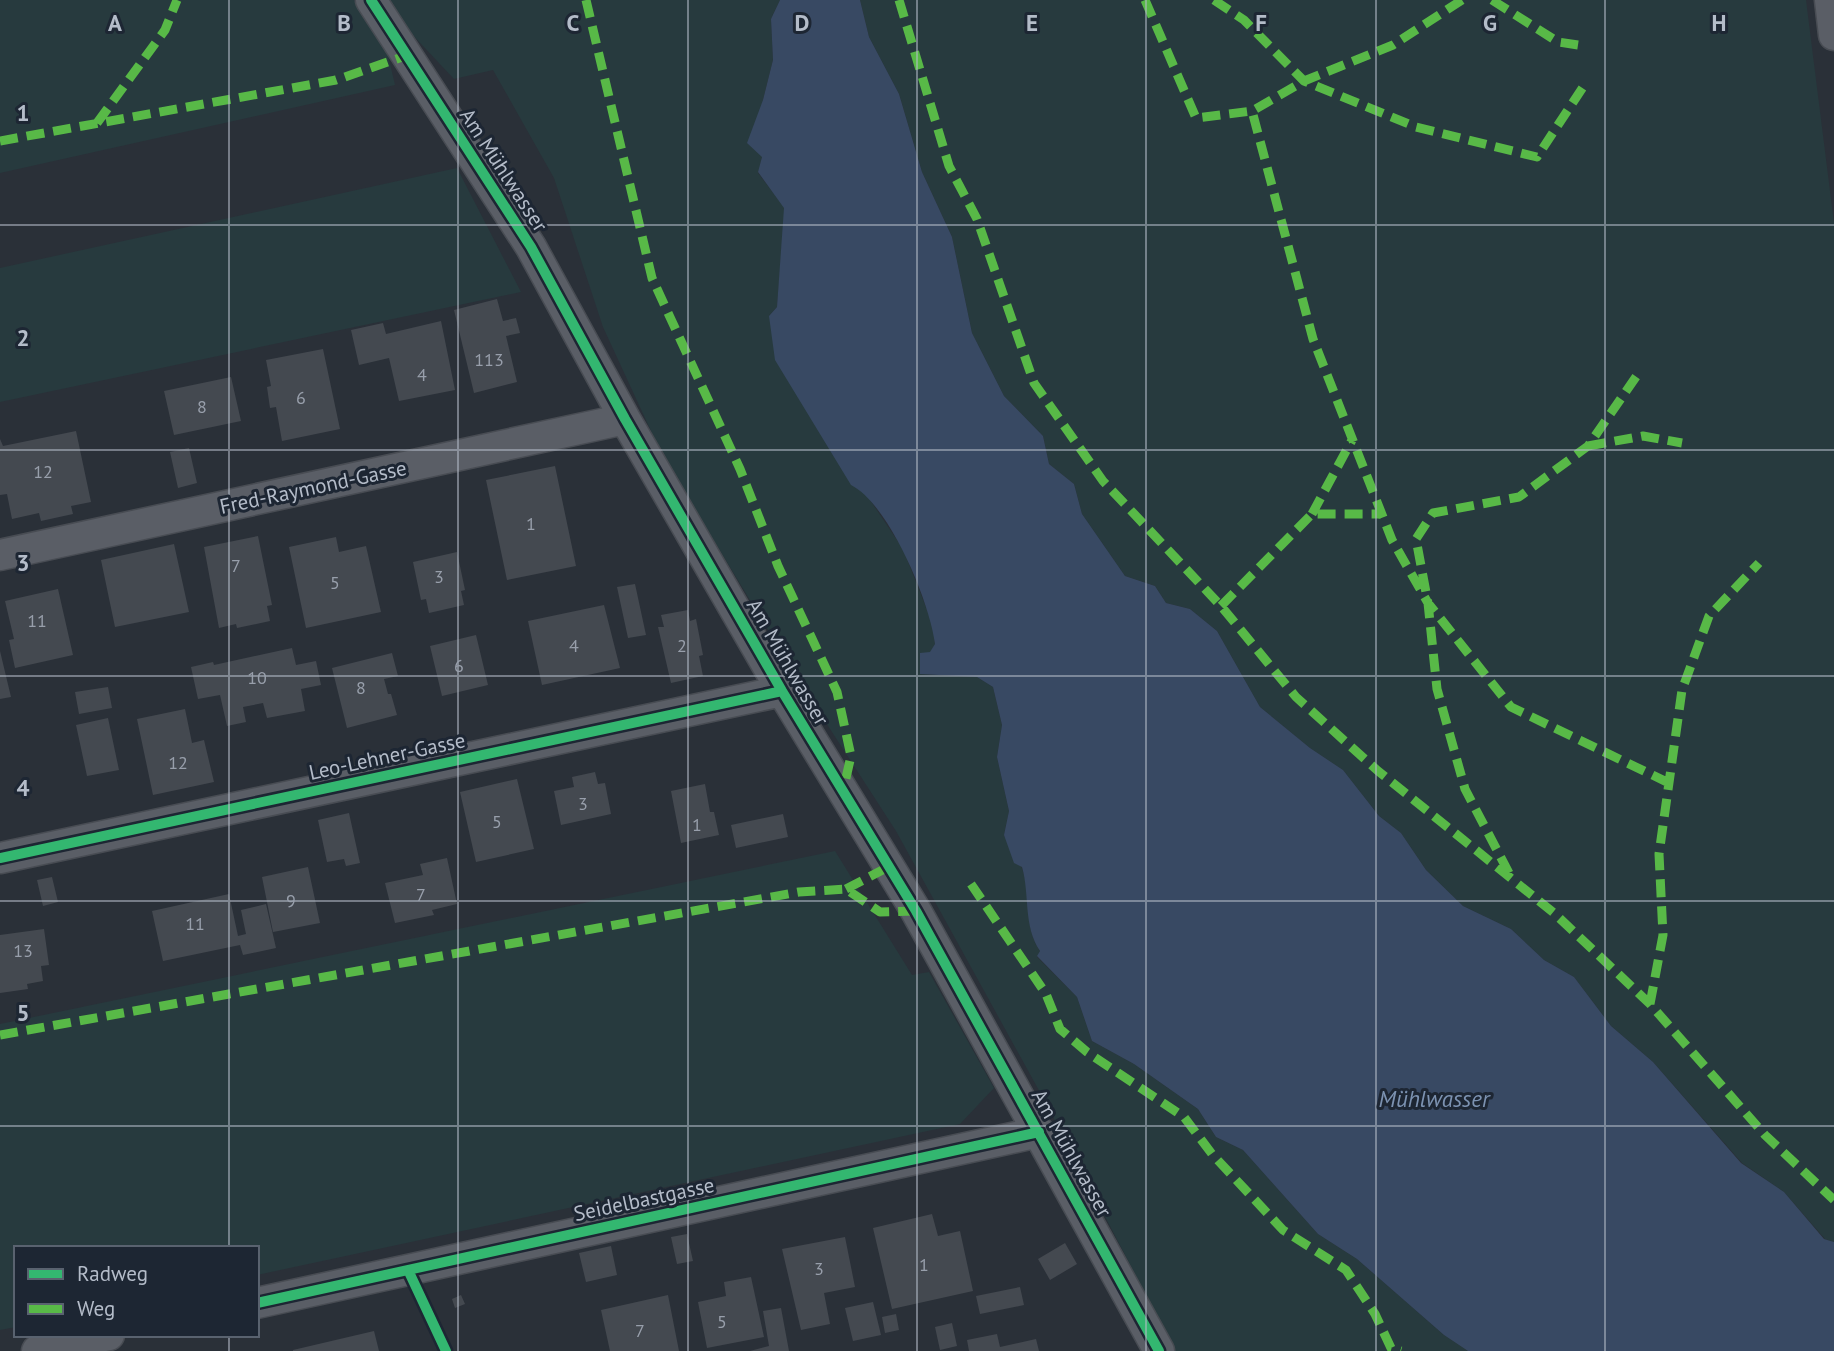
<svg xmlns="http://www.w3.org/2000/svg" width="1834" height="1351" viewBox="0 0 1834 1351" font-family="'PT Sans',sans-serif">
<rect width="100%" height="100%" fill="#2a3038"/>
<!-- green -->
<path fill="#273a3e" d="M0 0H354L387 51 395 85 0 173Z
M388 0H780L771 19 773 60 763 100 762 157 758 173 785 208 777 307 769 316 851 484 864 491 903 549 933 625 935 644 920 674 977 677 993 687 1002 725 997 757 1009 811 1004 835C1011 848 1021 861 1024 875 1031 901 1024 927 1040 951L1037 957 1077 997 1092 1041 1134 1064 1198 1109 1216 1137 1243 1150 1318 1234 1357 1259 1444 1335 1468 1351H1175L1047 1105 896 831 801 684 663 457 603 327 554 178 493 70 454 79 408 30Z
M860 0H1806L1834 223V1242L1825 1239 1784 1192 1742 1163 1653 1062 1611 1026 1574 977 1544 960 1511 929 1463 906 1426 870 1401 833 1379 816 1343 770 1310 748 1260 707 1217 631 1190 609 1166 603 1155 586 1125 576 1082 514 1074 484 1049 464 1043 436 1004 396 972 333 952 237 922 172 899 94 869 37Z
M457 168 521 292 0 402V268Z
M835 851 912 975 929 972 994 1088 960 1124 257 1275V1248H16V1327L0 1330V1024Z"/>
<!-- water -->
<path fill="#384963" d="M780 0H860L869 37 899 94 922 172 952 237 972 333 1004 396 1043 436 1049 464 1074 484 1082 514 1125 576 1155 586 1166 603 1190 609 1217 631 1260 707 1310 748 1343 770 1379 816 1401 833 1426 870 1463 906 1511 929 1544 960 1574 977 1611 1026 1653 1062 1741 1163 1784 1192 1824 1239 1834 1242V1351H1468L1444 1335 1357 1259 1318 1234 1243 1150 1216 1137 1198 1109 1134 1064 1092 1041 1077 997 1037 956 1040 951C1023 926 1030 895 1022 867L1014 863 1004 835 1009 811 997 757 1002 725 993 687 977 677 920 674V653L930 652 935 644C930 602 889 504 851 485L775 360 769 316 777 307 784 208 758 172 762 157 747 143 763 100 773 60 771 19Z"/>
<!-- building -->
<path fill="#444950" d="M497 299 503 321 516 318 520 333 506 336 517 382 474 393 454 310Z
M441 321 455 390 399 401 389 358 359 365 351 330 383 323 386 334Z
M323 349 340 429 282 441 276 407 270 408 267 387 271 386 266 360Z
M231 377 241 421 174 435 164 391Z
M76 431 91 502 71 506 73 514 41 521 39 513 12 519 7 494 0 495V439L3 446Z
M189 448 197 483 178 488 170 452Z
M555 466 576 566 507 580 486 480Z
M258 536 272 605 267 606 270 621 237 628 236 624 219 628 204 547Z
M336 537 339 552 366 546 381 612 306 628 289 547Z
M174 544 189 612 115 627 101 560Z
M457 552 465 590 461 591 464 605 429 613 426 599 421 600 413 562Z
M635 584 646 635 628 638 617 587Z
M58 589 73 655 15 668 9 640 14 639 5 601Z
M604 605 620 668 542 685 528 621Z
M688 610 690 621 696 619 703 655 699 656 703 676 671 683 658 627H664L661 615Z
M476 635 488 685 442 696 430 646Z
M292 648 296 665 316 661 321 685 301 689 305 711 267 718 263 703 243 707 246 722 227 726 220 695 198 699 191 667 213 662 214 665Z
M0 651 11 697 0 699Z
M392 653 398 676 384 679 388 694H391L397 715 347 728 332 668Z
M108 687 112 708 79 714 75 692Z
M185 709 192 743 204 740 214 782 153 795 137 719Z
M108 718 119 770 87 776 76 725Z
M595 772 598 784 605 783 611 814 561 825 554 791 574 787 572 777Z
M517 779 534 849 476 862 460 792Z
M705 784 710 812H714L719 835 681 843 671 791Z
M349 813 360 863 346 866 344 859 327 862 318 820Z
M783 814 788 837 736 848 731 825Z
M447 858 457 904 432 910 434 915 395 923 385 883 423 875 420 864Z
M308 867 320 923 273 932 262 877Z
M52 877 58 902 43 906 37 880Z
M229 894 238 936 246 934 241 910 266 904 276 948 243 955 240 945 163 961 152 911Z
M44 929 49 965 41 966 43 981 27 984 28 989 0 993V935Z
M932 1214 938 1236 960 1231 973 1291 892 1309 873 1228Z
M687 1234 693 1261 677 1264 671 1237Z
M845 1237 855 1287 824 1293 830 1324 801 1330 782 1249Z
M1065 1243 1077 1264 1050 1280 1038 1259Z
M611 1246 617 1275 586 1282 579 1253Z
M751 1277 764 1337 707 1348 698 1302 726 1296 724 1282Z
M1020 1287 1024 1305 980 1314 976 1296Z
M461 1295 465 1304 455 1308 452 1299Z
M668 1295 679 1351H610L601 1310Z
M873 1302 881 1335 853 1341 845 1308Z
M781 1308 789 1351H750L769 1346 763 1311Z
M896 1314 899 1330 885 1333 882 1317Z
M952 1323 957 1346 940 1350 935 1327Z
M374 1331 379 1351H293V1350Z
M997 1334 1000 1347 1036 1339 1039 1351H969L967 1340Z"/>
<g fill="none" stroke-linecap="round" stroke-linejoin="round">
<defs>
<path id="street" d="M371 0 531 247 625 419 782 691 916 911 1159 1351
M1830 0 1834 35
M0 555 625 419
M0 858 782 691
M257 1303 1039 1132
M37 1351 109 1335"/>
</defs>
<!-- street casing -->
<use href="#street" stroke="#484c53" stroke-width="33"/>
<!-- street -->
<use href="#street" stroke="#5a5e66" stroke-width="30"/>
<!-- quiet -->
<path stroke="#58b947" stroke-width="9" stroke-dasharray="18 9" stroke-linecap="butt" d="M586 0 652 278 740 469 778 566 837 692 851 756 843 791
M899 0 949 166 977 219 1034 383 1103 481 1221 606 1296 697 1378 771 1554 913 1650 1004 1765 1135 1834 1200
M1145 0 1196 118 1252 111
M1214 0 1244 20 1304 81 1416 127 1537 157 1587 81
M1462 0 1393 45 1304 81 1252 111 1313 339 1392 540 1428 603 1511 707 1669 783
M1492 0 1558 42 1578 45
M97 123 165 30 177 0
M0 141 336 80 408 55
M1588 446 1643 436 1682 443
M1312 514 1352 440
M1221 606 1312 514H1381
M1509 873 1465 789 1437 689 1428 603 1416 539 1433 513 1519 497 1588 446 1638 374
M971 884 1046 994 1060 1029 1087 1052 1184 1117 1212 1154 1283 1230 1346 1270 1375 1314 1391 1348 1401 1351
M846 889 890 866
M1650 1004 1663 935 1659 854 1682 690 1709 616 1759 563
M0 1035 799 892 846 889 880 912 916 911"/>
<defs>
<path id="cycleway" d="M371 0 531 247 625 419 782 691 916 911 1159 1351
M0 858 782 691
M408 1270 446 1351
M257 1303 1039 1132"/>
</defs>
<!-- cycleway casing -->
<use href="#cycleway" stroke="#1d2633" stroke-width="15"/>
<!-- cycleway -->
<use href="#cycleway" stroke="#33b770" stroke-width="10"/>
</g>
<!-- grid -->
<path fill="none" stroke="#b4bcc9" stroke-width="2" stroke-opacity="0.55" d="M229 0V1248M458 0V1351M688 0V1351M917 0V1351M1146 0V1351M1376 0V1351M1605 0V1351M0 225H1834M0 450H1834M0 676H1834M0 901H1834M0 1126H1834M229 1335V1351"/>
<g text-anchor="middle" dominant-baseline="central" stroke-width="6" stroke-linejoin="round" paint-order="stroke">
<!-- number labels -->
<g font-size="18" fill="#989fab">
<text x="489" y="359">113</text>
<text x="422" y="374">4</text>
<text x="301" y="397">6</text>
<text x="202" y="406">8</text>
<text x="43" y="471">12</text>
<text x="531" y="523">1</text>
<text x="236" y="565">7</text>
<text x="439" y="576">3</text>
<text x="335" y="582">5</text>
<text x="37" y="620">11</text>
<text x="574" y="645">4</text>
<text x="682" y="645">2</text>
<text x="459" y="665">6</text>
<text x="257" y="677">10</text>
<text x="361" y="687">8</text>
<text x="178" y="762">12</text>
<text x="583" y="803">3</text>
<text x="497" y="821">5</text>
<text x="697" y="824">1</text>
<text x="421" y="894">7</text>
<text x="291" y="900">9</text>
<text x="195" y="923">11</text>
<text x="23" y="950">13</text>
<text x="924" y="1264">1</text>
<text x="819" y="1268">3</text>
<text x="722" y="1321">5</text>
<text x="640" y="1330">7</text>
</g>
<!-- street labels -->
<g font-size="21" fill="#b4bcc9" stroke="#1d2633">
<text transform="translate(504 170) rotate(57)">Am Mühlwasser</text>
<text transform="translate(313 487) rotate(-12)">Fred-Raymond-Gasse</text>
<text transform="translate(788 662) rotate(60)">Am Mühlwasser</text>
<text transform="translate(387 756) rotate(-12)">Leo-Lehner-Gasse</text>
<text transform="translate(1072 1153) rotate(61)">Am Mühlwasser</text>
<text transform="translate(644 1199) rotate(-12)">Seidelbastgasse</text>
</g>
<!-- water labels -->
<g font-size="23" font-style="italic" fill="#7c92b1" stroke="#1d2633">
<text x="1434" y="1098">Mühlwasser</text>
</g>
</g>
<g font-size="23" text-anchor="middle" font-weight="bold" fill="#b4bcc9" stroke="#1d2633" stroke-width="6" stroke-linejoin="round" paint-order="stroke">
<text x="115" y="31">A</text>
<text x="344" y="31">B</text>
<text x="573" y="31">C</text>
<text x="802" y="31">D</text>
<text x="1032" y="31">E</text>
<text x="1261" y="31">F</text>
<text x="1490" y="31">G</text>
<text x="1719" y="31">H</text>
<text x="23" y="121">1</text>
<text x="23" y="346">2</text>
<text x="23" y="571">3</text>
<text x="23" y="796">4</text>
<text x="23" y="1021">5</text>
</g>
<!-- legend -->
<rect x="14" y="1246" width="245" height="91" fill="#1d2633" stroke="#59626f" stroke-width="2"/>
<rect x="28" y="1269" width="35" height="10" fill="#33b770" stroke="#59626f" stroke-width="2"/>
<text x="77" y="1281" font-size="21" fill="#b4bcc9">Radweg</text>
<rect x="28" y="1304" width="35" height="10" fill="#58b947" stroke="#59626f" stroke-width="2"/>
<text x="77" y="1316" font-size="21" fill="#b4bcc9">Weg</text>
</svg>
